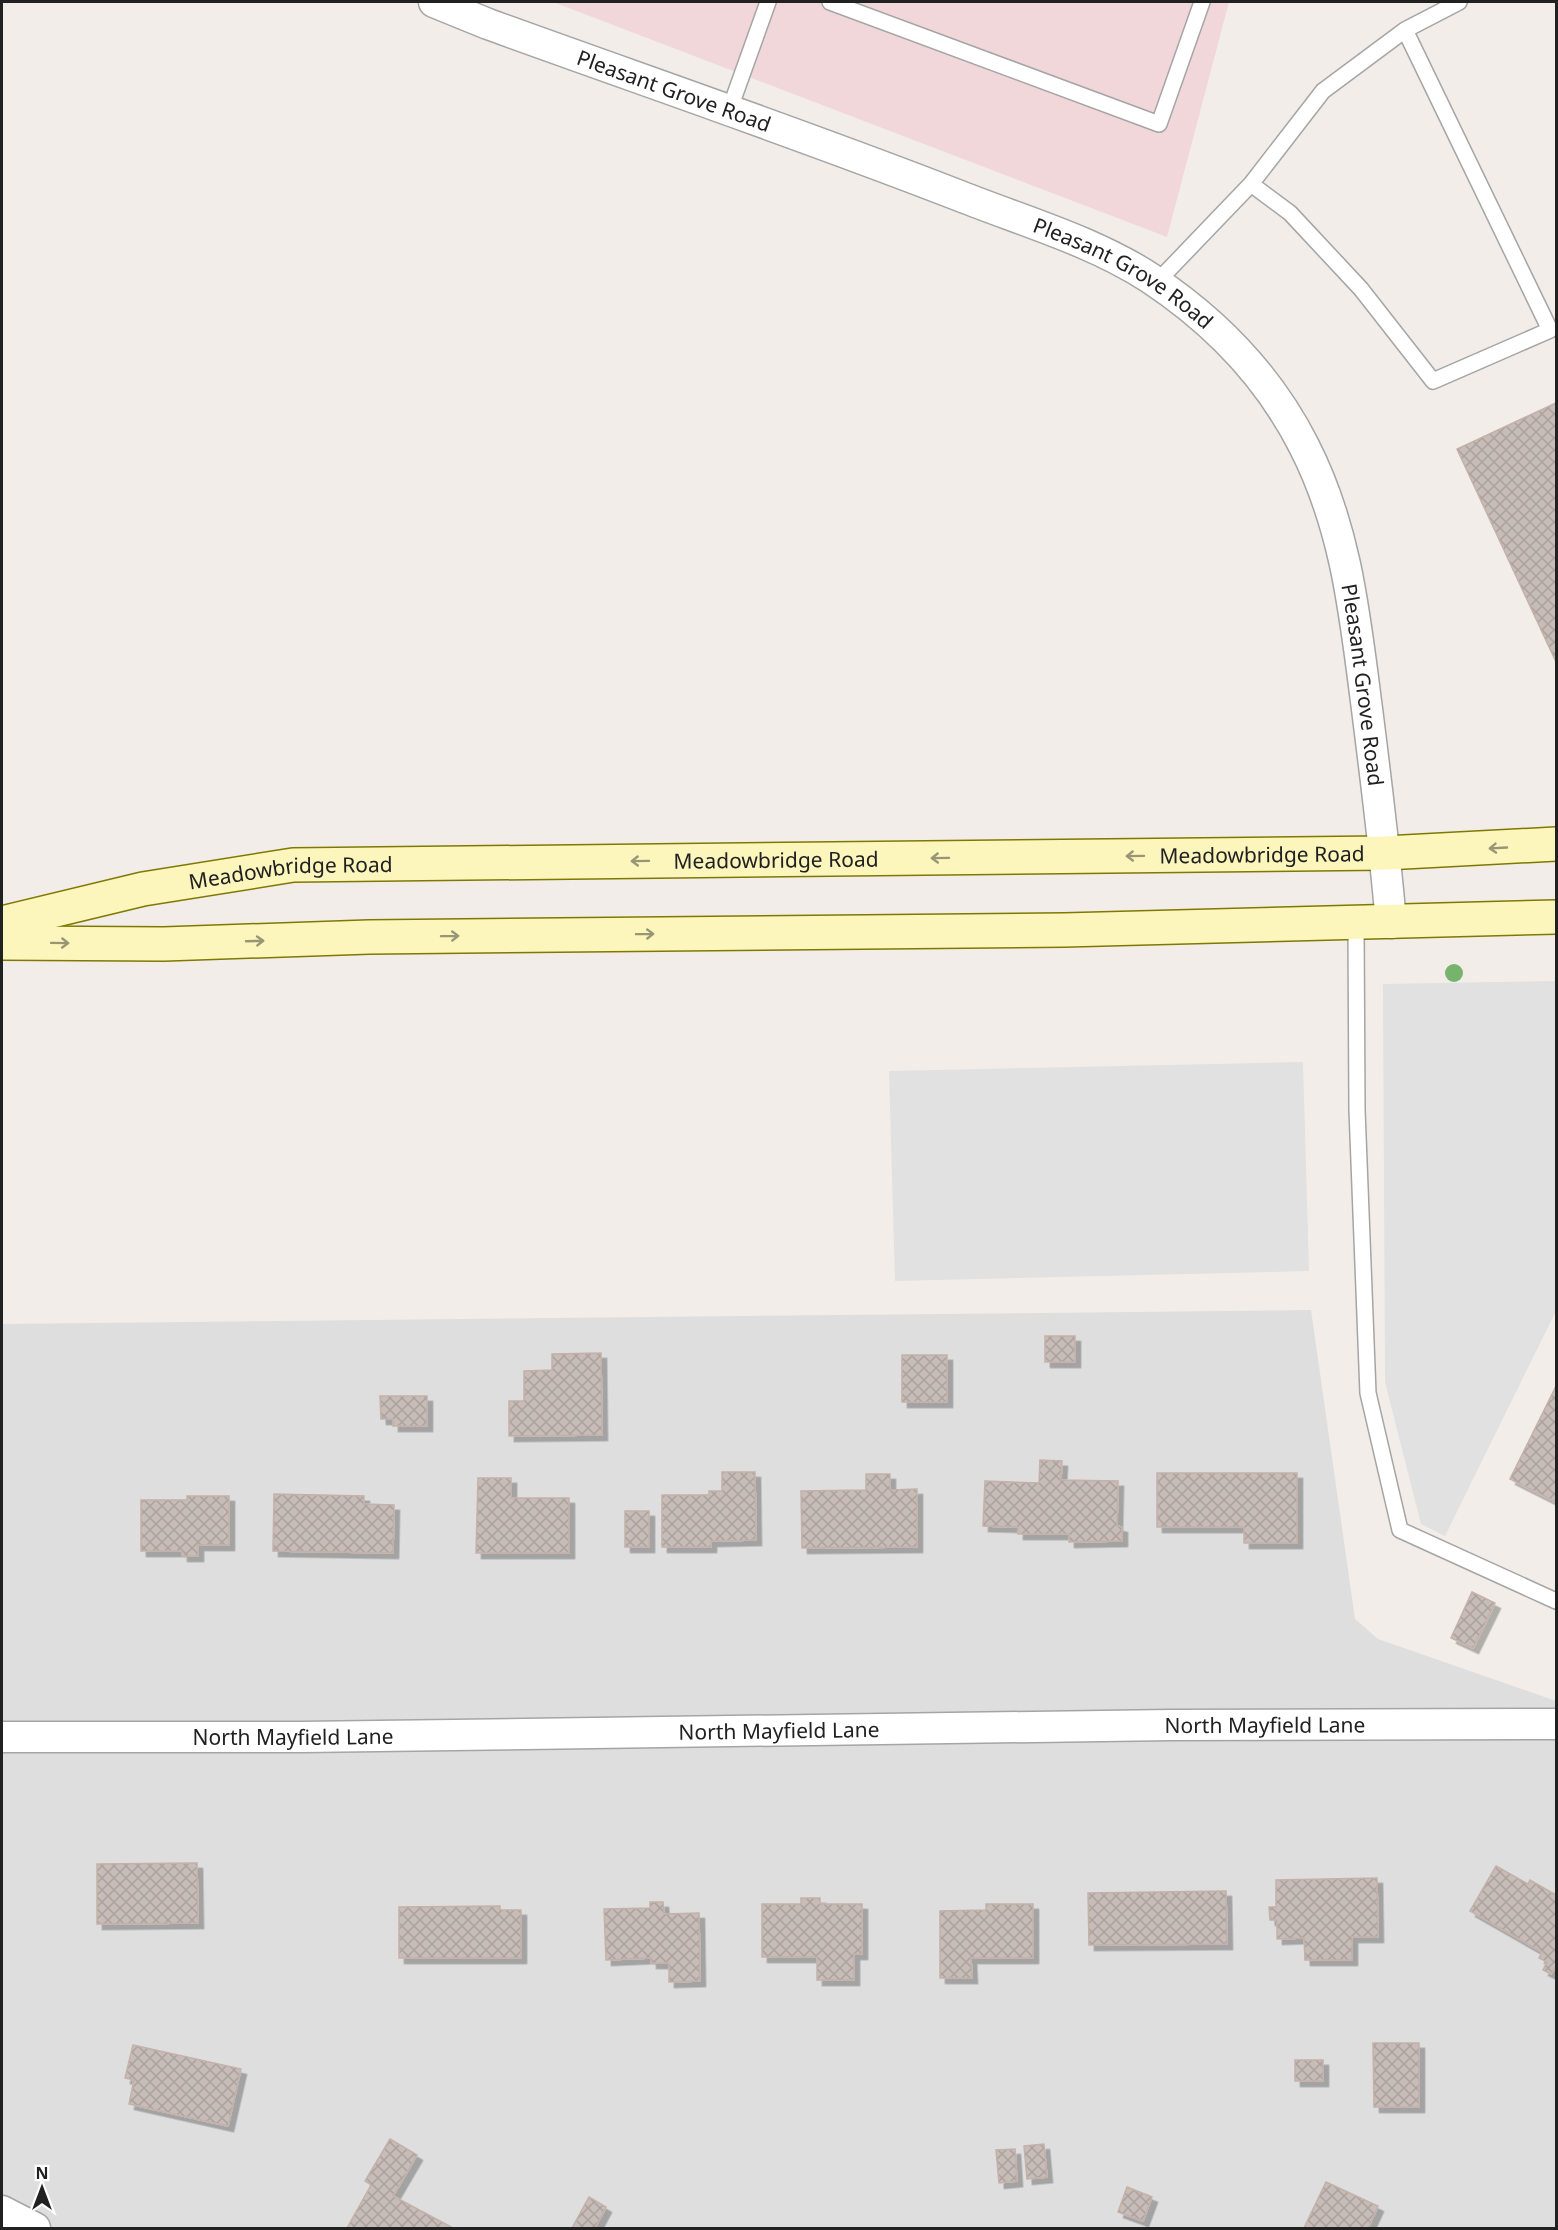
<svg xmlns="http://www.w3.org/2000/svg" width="1558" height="2230" viewBox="0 0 1558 2230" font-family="'Noto Sans',sans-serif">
<defs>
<pattern id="building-cross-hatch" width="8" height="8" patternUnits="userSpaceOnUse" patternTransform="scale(1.5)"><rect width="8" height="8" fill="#c7bcb7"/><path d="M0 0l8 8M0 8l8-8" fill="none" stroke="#aba19d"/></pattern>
<filter id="shadow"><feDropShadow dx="5.5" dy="5.5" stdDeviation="0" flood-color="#0004"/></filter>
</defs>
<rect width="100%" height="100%" fill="#f2ede8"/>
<!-- residential -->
<path fill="#dfdede" d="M1311 1310 1355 1619 1378 1639 1556 1701V2228H2V1324Z"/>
<!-- commercial -->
<path fill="#f2d7da" d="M553 2H1229L1167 237Z"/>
<!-- parking -->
<path fill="#e1e1e1" d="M1556 981V1311L1445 1536 1421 1524 1385 1382 1383 984Z
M1303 1062 1309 1271 895 1281 889 1071Z"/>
<!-- building -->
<path fill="url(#building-cross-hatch)" stroke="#c4b1a9" stroke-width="1.5" filter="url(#shadow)" d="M1556 403V662L1457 449Z
M1045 1336H1075V1362H1045Z
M601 1353 602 1435 509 1436V1401H524V1371L552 1370V1354Z
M902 1355H947V1402H902Z
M1556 1386V1502L1510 1479Z
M380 1396H427V1426H393V1419H381Z
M1040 1460 1062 1461 1061 1480 1118 1481 1117 1526 1122 1527V1541L1069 1542V1534H1018V1527L983 1526 985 1481 1039 1483Z
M722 1472H755L756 1540 711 1541V1547H662V1495H709V1491H722Z
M1157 1473H1297V1543H1244V1527H1157Z
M866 1474H890V1490L917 1489V1547L802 1548 801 1491 866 1490Z
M478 1478H511V1498H569V1553H476Z
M274 1494 364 1496V1504L394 1505 393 1553 273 1551Z
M187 1496H229V1545H198V1556H182V1551H141V1500H187Z
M625 1511H649V1547H625Z
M1472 1592 1495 1603 1473 1648 1451 1638Z
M197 1863 198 1923 97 1924V1864Z
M1496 1866 1528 1884 1530 1880 1556 1895V1969L1555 1968 1551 1974 1543 1970 1547 1962 1539 1958 1542 1952 1470 1911Z
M1377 1878 1378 1937H1352V1960H1305L1304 1938 1277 1939V1920H1270L1269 1907H1276V1880Z
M1226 1891 1227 1944 1089 1945 1088 1893Z
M801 1898H820V1904H862V1954H854V1980H817V1957H762V1904H801Z
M650 1902H663L664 1914 699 1913 700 1981 669 1982V1963H651V1958L606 1960 604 1909 650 1908Z
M986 1904H1033V1958H971L972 1978H940V1911L986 1910Z
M500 1906V1910H521V1958H399V1907Z
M1373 2043H1419V2107H1374Z
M133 2045 241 2069 228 2126 129 2104 134 2080 125 2078Z
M1295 2060H1323V2081H1295Z
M390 2139 417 2155 393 2196 453 2228H347L371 2185 365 2181Z
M1044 2144 1047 2177 1027 2179 1024 2146Z
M1015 2149 1017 2181 999 2183 996 2150Z
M1326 2182 1378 2206 1368 2228H1304Z
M1127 2187 1152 2197 1143 2221 1118 2212Z
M589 2197 606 2207 595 2228H572Z"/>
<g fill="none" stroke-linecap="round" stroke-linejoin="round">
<defs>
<path id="lane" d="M830 2 1159 124 1202 2
M729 111 768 2
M1251 184 1323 91 1405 30
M1156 283 1251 184 1290 213 1361 289 1433 381 1550 330 1405 30 1459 2
M1356 924 1357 1110 1368 1393 1400 1530 1556 1601"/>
<g id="street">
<path id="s1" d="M434 2 488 24C645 81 804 135 960 196 1023 221 1093 241 1150 278 1215 321 1269 377 1304 446 1347 530 1355 617 1367 709 1376 780 1385 851 1391 923"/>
<path id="s2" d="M2 1737H302L1171 1725 1556 1724"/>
<path d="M2 2211 35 2228"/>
</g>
<g id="secondary">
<path id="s3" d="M2 923 143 889 293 865 1385 853 1556 844"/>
<path d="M2 943 164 944 369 937 1064 930 1556 917"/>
</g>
</defs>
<!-- lane casing -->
<use href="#lane" stroke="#a5a5a5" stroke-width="18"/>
<!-- street casing -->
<use href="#street" stroke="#a5a5a5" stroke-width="33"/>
<!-- secondary casing -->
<use href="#secondary" stroke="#7f7902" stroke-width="36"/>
<!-- lane -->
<use href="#lane" stroke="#fff" stroke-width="15"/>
<!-- street -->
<use href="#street" stroke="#fff" stroke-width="30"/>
<!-- secondary -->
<use href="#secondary" stroke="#fcf5bc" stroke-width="33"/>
</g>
<!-- trees -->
<circle fill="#76b46d" cx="1454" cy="973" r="9"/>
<!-- one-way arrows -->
<defs><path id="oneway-shaft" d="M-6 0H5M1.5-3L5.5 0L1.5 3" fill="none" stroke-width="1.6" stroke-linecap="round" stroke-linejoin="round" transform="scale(1.5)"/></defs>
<g stroke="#999676">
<use href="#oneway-shaft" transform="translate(1498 848) rotate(177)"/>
<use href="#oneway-shaft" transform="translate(1135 856) rotate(179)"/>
<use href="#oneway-shaft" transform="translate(940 858) rotate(179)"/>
<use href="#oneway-shaft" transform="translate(640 861) rotate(179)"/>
<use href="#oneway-shaft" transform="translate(645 934) rotate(-1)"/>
<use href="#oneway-shaft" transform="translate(450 936) rotate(-1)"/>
<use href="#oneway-shaft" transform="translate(255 941) rotate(-2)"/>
<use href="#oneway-shaft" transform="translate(60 943) rotate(1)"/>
</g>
<g text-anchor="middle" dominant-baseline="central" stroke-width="6" stroke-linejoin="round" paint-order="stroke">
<!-- street labels -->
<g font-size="21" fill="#212121" stroke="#fff">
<text stroke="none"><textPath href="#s1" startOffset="256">Pleasant Grove Road</textPath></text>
<text stroke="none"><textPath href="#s1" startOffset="742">Pleasant Grove Road</textPath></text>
<text stroke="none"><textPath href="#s1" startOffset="1246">Pleasant Grove Road</textPath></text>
<text stroke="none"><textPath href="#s3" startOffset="1266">Meadowbridge Road</textPath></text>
<text stroke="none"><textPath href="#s3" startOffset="780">Meadowbridge Road</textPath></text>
<text stroke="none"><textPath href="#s3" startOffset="294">Meadowbridge Road</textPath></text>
<text stroke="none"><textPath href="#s2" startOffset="1263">North Mayfield Lane</textPath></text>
<text stroke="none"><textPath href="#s2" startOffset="777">North Mayfield Lane</textPath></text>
<text stroke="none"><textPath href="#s2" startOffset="291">North Mayfield Lane</textPath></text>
</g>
</g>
<!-- border -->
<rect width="1558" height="2230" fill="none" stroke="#212121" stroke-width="6"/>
<!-- north arrow -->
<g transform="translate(42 2188)" stroke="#ffffff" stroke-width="4.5" paint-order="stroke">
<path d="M0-4.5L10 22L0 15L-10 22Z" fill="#212121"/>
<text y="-9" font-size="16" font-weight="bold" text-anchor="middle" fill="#212121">N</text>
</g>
</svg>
